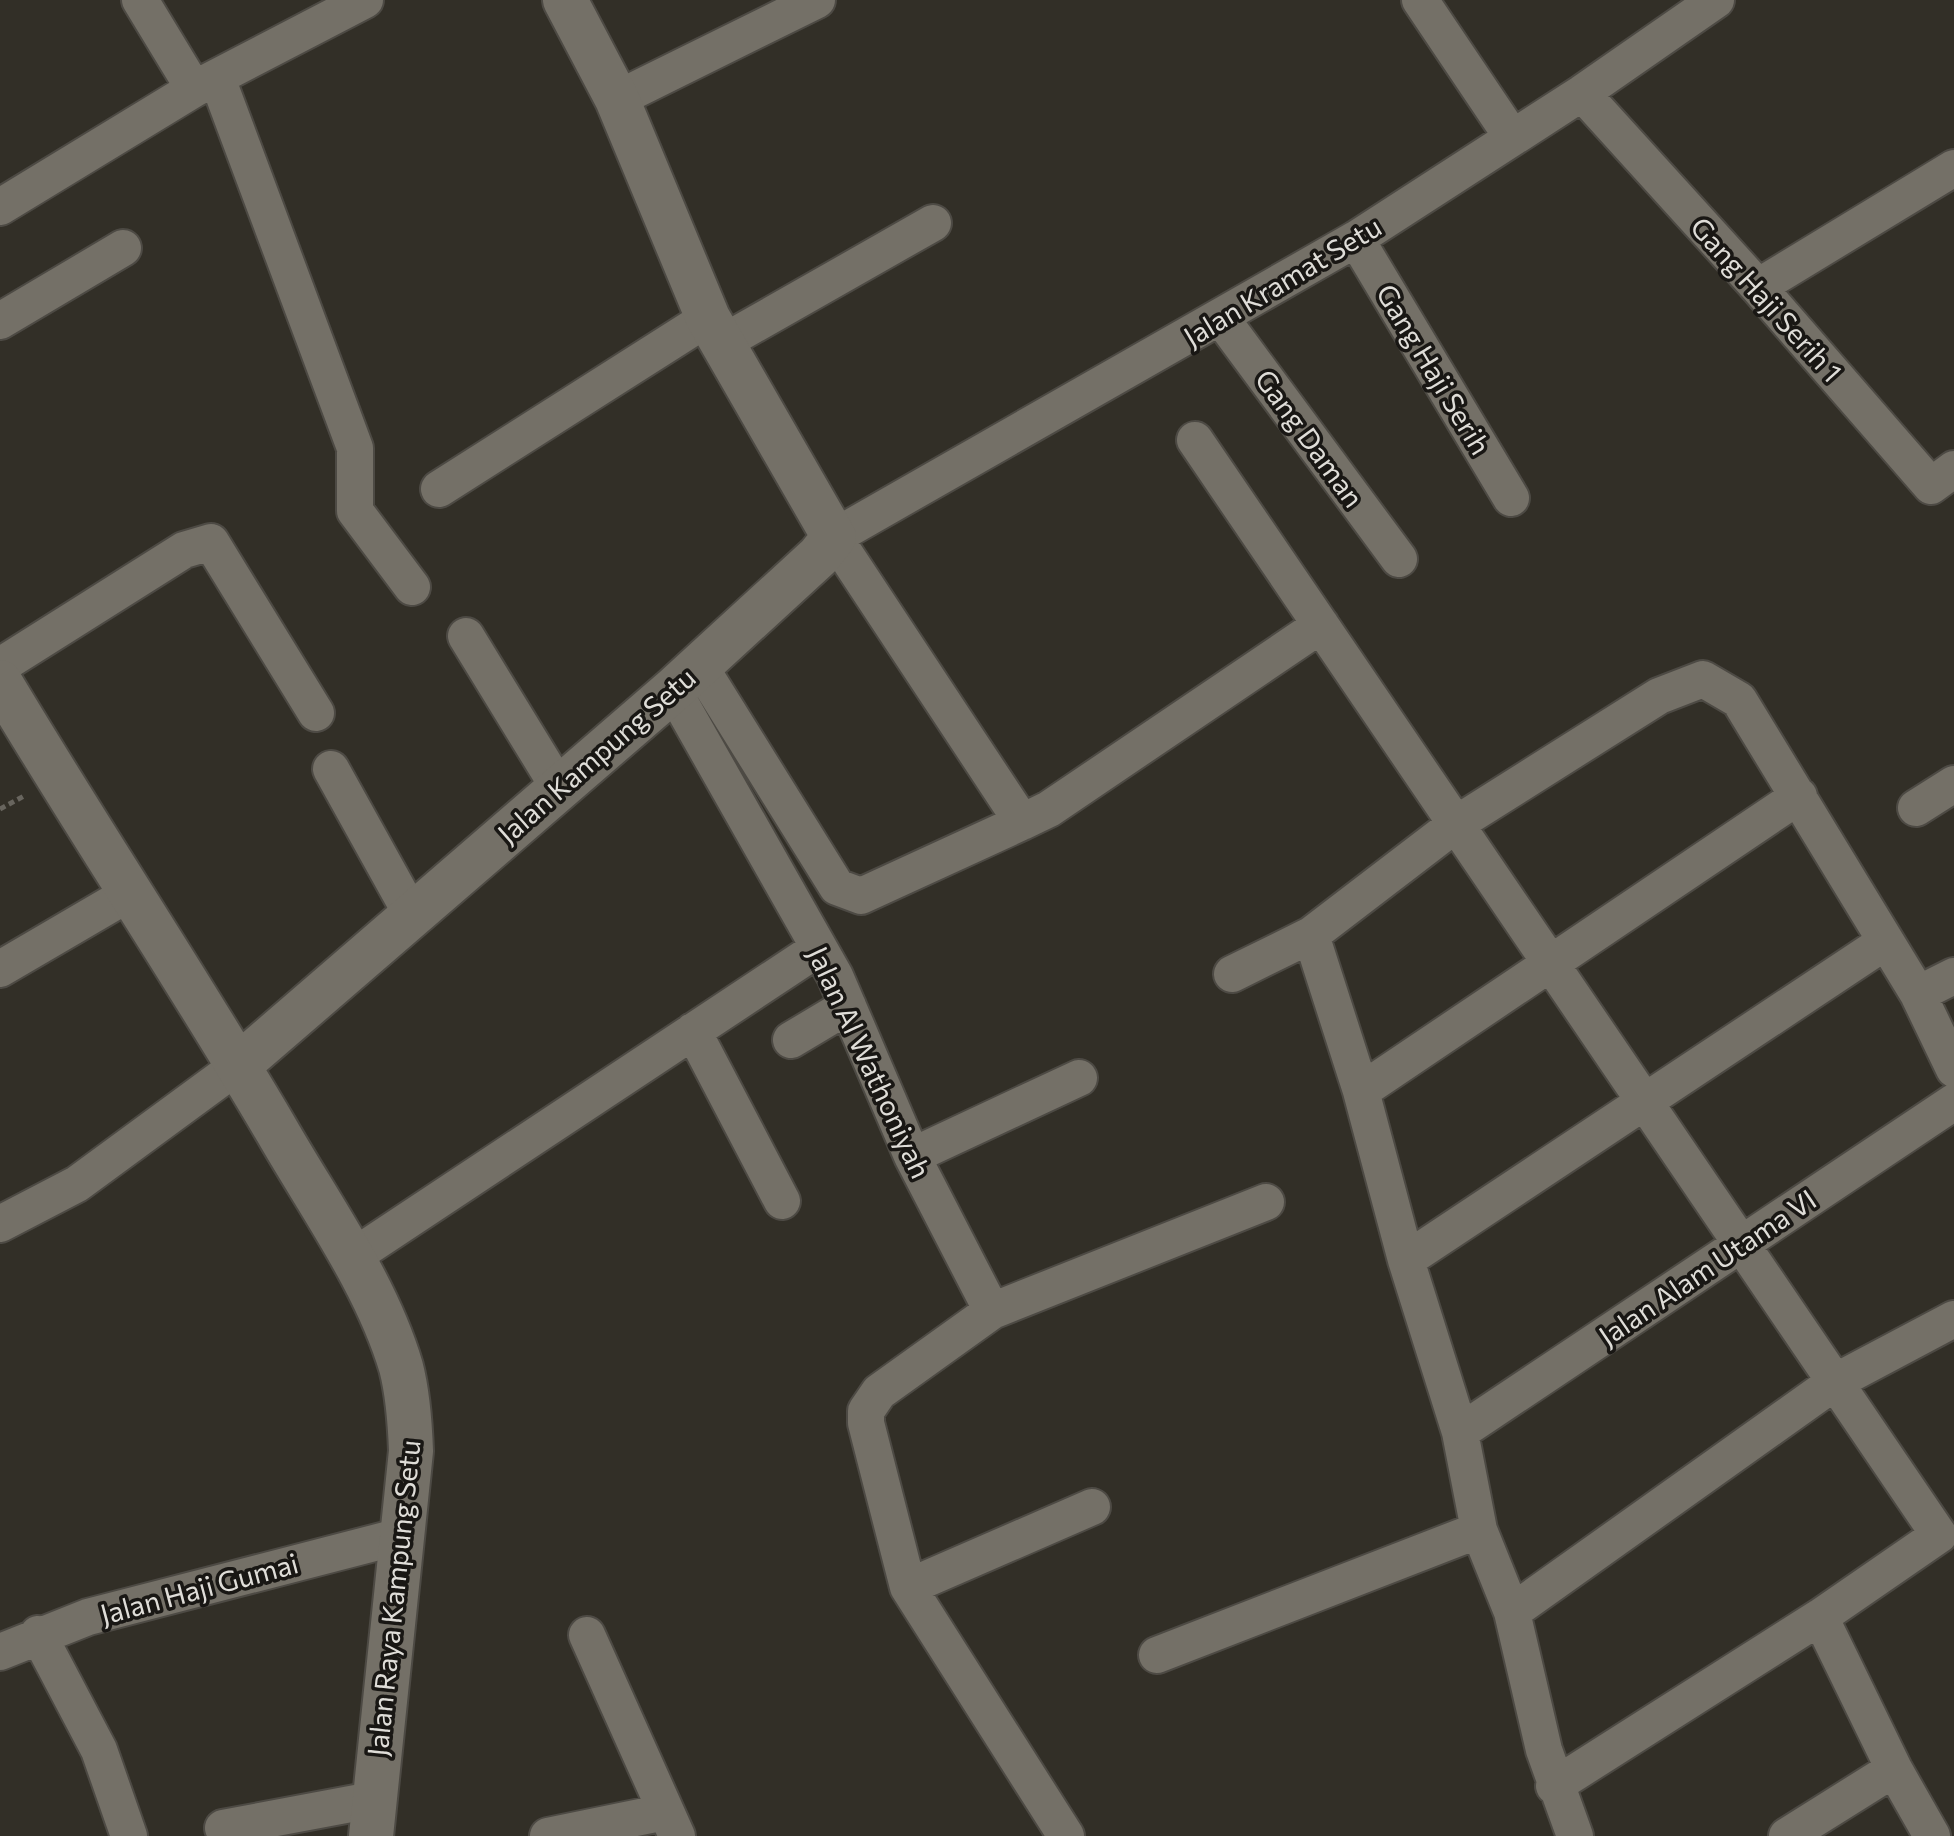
<svg xmlns="http://www.w3.org/2000/svg" width="1954" height="1836" viewBox="0 0 1954 1836" font-family="Commissioner,sans-serif">
<rect width="100%" height="100%" fill="#322f27"/>
<g fill="none" stroke-linecap="round" stroke-linejoin="round">
<defs>
<path id="minor" d="M140 0 194 89
M1420 0 1512 137
M217 78 355 448V511L412 587
M1582 93 1758 287 1931 486 1954 469
M617 99 817 0
M0 207 194 89 365 0
M1356 239 1511 498
M1758 287 1954 168
M1221 318 1399 559
M0 321 123 248
M722 343 933 223
M1195 440 1939 1535 1820 1617 1554 1786
M439 489 708 318
M1321 625 1049 809 1022 822 834 537 1356 239 1582 93 1716 0
M466 636 559 788
M699 665 837 887 861 896 1022 822
M0 666 184 550 211 542 316 713
M673 690 835 976 912 1156 992 1311
M331 769 412 915
M1916 808 1954 784
M1311 935 1361 1091 1406 1260 1460 1432 1479 1530 1512 1612 1544 1750 1575 1836
M0 969 130 893
M1232 974 1311 935 1456 824 1659 696 1703 679 1739 700 1918 994 1954 1069
M1918 994 1954 976
M693 1031 782 1201
M791 1040 848 1006
M1361 1091 1799 796
M912 1156 1079 1078
M0 1224 77 1184 239 1065
M351 1258 819 948
M1406 1260 1885 942
M1460 1432 1954 1102
M908 1587 1092 1507
M1512 1612 1835 1382 1954 1319
M1820 1617 1894 1769 1932 1836
M38 1634 99 1750 129 1836
M587 1635 677 1836
M0 1652 88 1617 401 1536
M1157 1655 1479 1530
M223 1828 372 1800
M548 1836 665 1812
M1066 1836 908 1587 866 1423V1411L879 1392 992 1311 1266 1202
M1787 1836 1894 1769"/>
<path id="tertiary" d="M0 682C90 833 188 979 277 1131 320 1206 376 1283 401 1367 408 1394 410 1423 411 1451L371 1836
M239 1065 673 690 819 556 834 537 708 318 617 99 565 0"/>
</defs>
<!-- minor casing -->
<use href="#minor" stroke="#4d4a44" stroke-width="40"/>
<!-- tertiary casing -->
<use href="#tertiary" stroke="#4d4a44" stroke-width="48"/>
<!-- path -->
<path stroke="#68655e" stroke-width="5" stroke-dasharray="6 4" stroke-linecap="butt" d="M0 809 24 796"/>
<!-- minor -->
<use href="#minor" stroke="#747067" stroke-width="36"/>
<!-- tertiary -->
<use href="#tertiary" stroke="#747067" stroke-width="44"/>
</g>
<g text-anchor="middle" dominant-baseline="central" stroke-width="7" stroke-linejoin="round" paint-order="stroke">
<!-- street labels -->
<g font-size="28" fill="#dfddd8" stroke="#191714">
<text transform="translate(1282 281) rotate(-31)">Jalan Kramat Setu</text>
<text transform="translate(1767 299) rotate(48)">Gang Haji Serih 1</text>
<text transform="translate(1434 369) rotate(59)">Gang Haji Serih</text>
<text transform="translate(1310 438) rotate(54)">Gang Daman</text>
<text transform="translate(596 755) rotate(-41)">Jalan Kampung Setu</text>
<text transform="translate(870 1062) rotate(65)">Jalan Al Wathoniyah</text>
<text transform="translate(1707 1267) rotate(-34)">Jalan Alam Utama VI</text>
<text transform="translate(199 1588) rotate(-15)">Jalan Haji Gumai</text>
<text transform="translate(393 1598) rotate(-84)">Jalan Raya Kampung Setu</text>
</g>
</g>
</svg>
